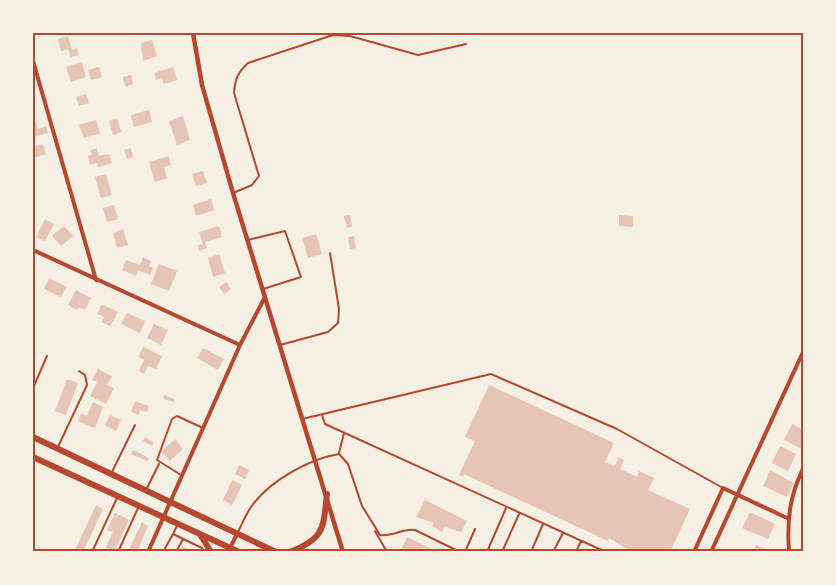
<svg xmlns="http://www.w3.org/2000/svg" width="836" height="585" viewBox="0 0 836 585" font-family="Overpass,sans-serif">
<rect width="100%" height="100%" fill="#f6efe4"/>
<!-- building -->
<path fill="#e6c5b7" d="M68 36 72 50 77 48 79 55 71 57 68 49 61 51 58 39Z
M152 40 157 56 143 61 141 43Z
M82 62 86 77 71 82 66 67Z
M99 67 102 77 91 80 88 70Z
M173 67 177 80 164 84 162 78 156 80 154 73Z
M131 75 133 84 125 87 123 77Z
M86 94 89 103 79 106 76 97Z
M149 110 152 122 134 127 131 115Z
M33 116 38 129 46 126 48 133 33 137Z
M183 116 190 140 177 145 169 121Z
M117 118 121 132 113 135 109 121Z
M96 120 100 133 84 138 79 125Z
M43 144 46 154 33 158V147Z
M97 148 99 156 109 154 112 163 98 167 97 163 90 165 88 156 92 155 91 150Z
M131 148 133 157 127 159 124 150Z
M169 156 171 165 164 167 167 178 155 182 149 162Z
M203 171 207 183 196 186 192 174Z
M106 174 112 195 101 198 95 177Z
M211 199 214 210 196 216 193 205Z
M114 205 118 219 107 222 103 208Z
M350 215 352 227 347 228 344 216Z
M619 215 633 216V227L619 226Z
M45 219 54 224 45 241 36 237Z
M64 226 73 236 61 246 52 236Z
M219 226 222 237 205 242 207 248 199 251 198 245 203 244 199 232Z
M123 229 128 245 117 248 113 233Z
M316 234 322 254 308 258 302 238Z
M354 236 356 248 350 249 348 237Z
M219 254 225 273 213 277 208 258Z
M143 257 151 261 149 266 153 268 150 275 138 270 136 276 122 270 126 260 140 265Z
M159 264 177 271 169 291 151 284Z
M49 278 67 287 61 297 44 289Z
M226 282 231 289 224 294 219 287Z
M76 290 91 298 85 310 79 307 77 310 68 305Z
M102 304 118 312 110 326 101 322 104 317 97 314Z
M127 313 145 321 140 333 121 324Z
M154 324 168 330 161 345 147 338Z
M143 347 162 356 156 369 148 366 144 374 139 371 144 360 138 357Z
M203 348 224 359 218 370 197 358Z
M98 369 112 376 107 385 114 388 106 404 90 396 97 382 92 380Z
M67 379 78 383 66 415 55 411Z
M489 385 614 443 605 462 615 466 619 457 624 460 620 469 637 477 639 471 654 478 648 490 690 509 670 552H632L609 538 608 541 464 474 463 477 459 475 475 441 465 437Z
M164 395 175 399 174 402 163 399Z
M135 401 149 406 147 412 140 410 139 415 131 412Z
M93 402 103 407 95 428 78 421 81 413 87 416Z
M110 415 121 420 116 431 105 425Z
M792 424 803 430 802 449 784 440Z
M145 437 154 443 152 446 143 441Z
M175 439 183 449 170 461 161 452Z
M780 446 796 454 788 471 772 463Z
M133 450 149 458 147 461 131 454Z
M239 465 249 470 245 479 235 474Z
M770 470 794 483 787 497 763 486Z
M232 480 242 485 232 505 223 500Z
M425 500 467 521 461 532 445 527 442 532 432 526 434 523 416 517Z
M96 505 103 509 83 552H74Z
M750 512 775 524 768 539 742 528Z
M115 513 129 520 114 552H104L113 532 107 530Z
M142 522 148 526 137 552H128Z
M407 537 438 552H400Z
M756 545 766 549 770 552H753Z
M182 546 194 552H179Z"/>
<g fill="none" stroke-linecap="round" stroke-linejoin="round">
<!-- service -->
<path stroke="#b5482f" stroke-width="2" d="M233 193 252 185 259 176 234 93C235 79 238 72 248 63L333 35 350 36 418 55 466 44
M248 240 285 231 301 277 263 289
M280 345 328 332 338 323 339 309 330 253
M33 388 47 356
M322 415 325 424 606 552
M302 419 491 374 617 429 723 488
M57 449 87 385 85 375 79 371
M339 453 344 433
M111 474 135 425
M181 475 157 460 172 419 177 416 203 428
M147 488 159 464
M177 526 173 534 202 548 203 552
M375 531 387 552
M238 532C242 524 246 514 251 507 269 481 309 459 339 454L348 464 362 506 380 535C393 537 402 528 415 530L460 552
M92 552 117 498
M118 552 138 508
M163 552 173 534
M176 552 183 539
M465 552 475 529
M487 552 506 508
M502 552 519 514
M531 552 543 524
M553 552 563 533
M576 552 581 541"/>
<!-- minor -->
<path stroke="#b5482f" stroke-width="4" d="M33 61 96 280
M33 250 240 345
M148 552 240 345 265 297
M228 552 237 534
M694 552 723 488 787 518
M711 552 803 352
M789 552C787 521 789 497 803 469"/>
<!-- tertiary -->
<path stroke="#b5482f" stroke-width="4.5" d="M193 33 202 85 233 193 343 552"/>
<!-- primary -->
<path stroke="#b5482f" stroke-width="6" d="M33 437 276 552
M33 457 239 552
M201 536 211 552
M290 552C325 538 323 529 327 494"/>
</g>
<!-- border -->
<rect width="836" height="585" fill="none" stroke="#f6efe4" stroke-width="69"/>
<rect x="34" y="34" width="768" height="516" fill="none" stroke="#b5482f" stroke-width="2"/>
</svg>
